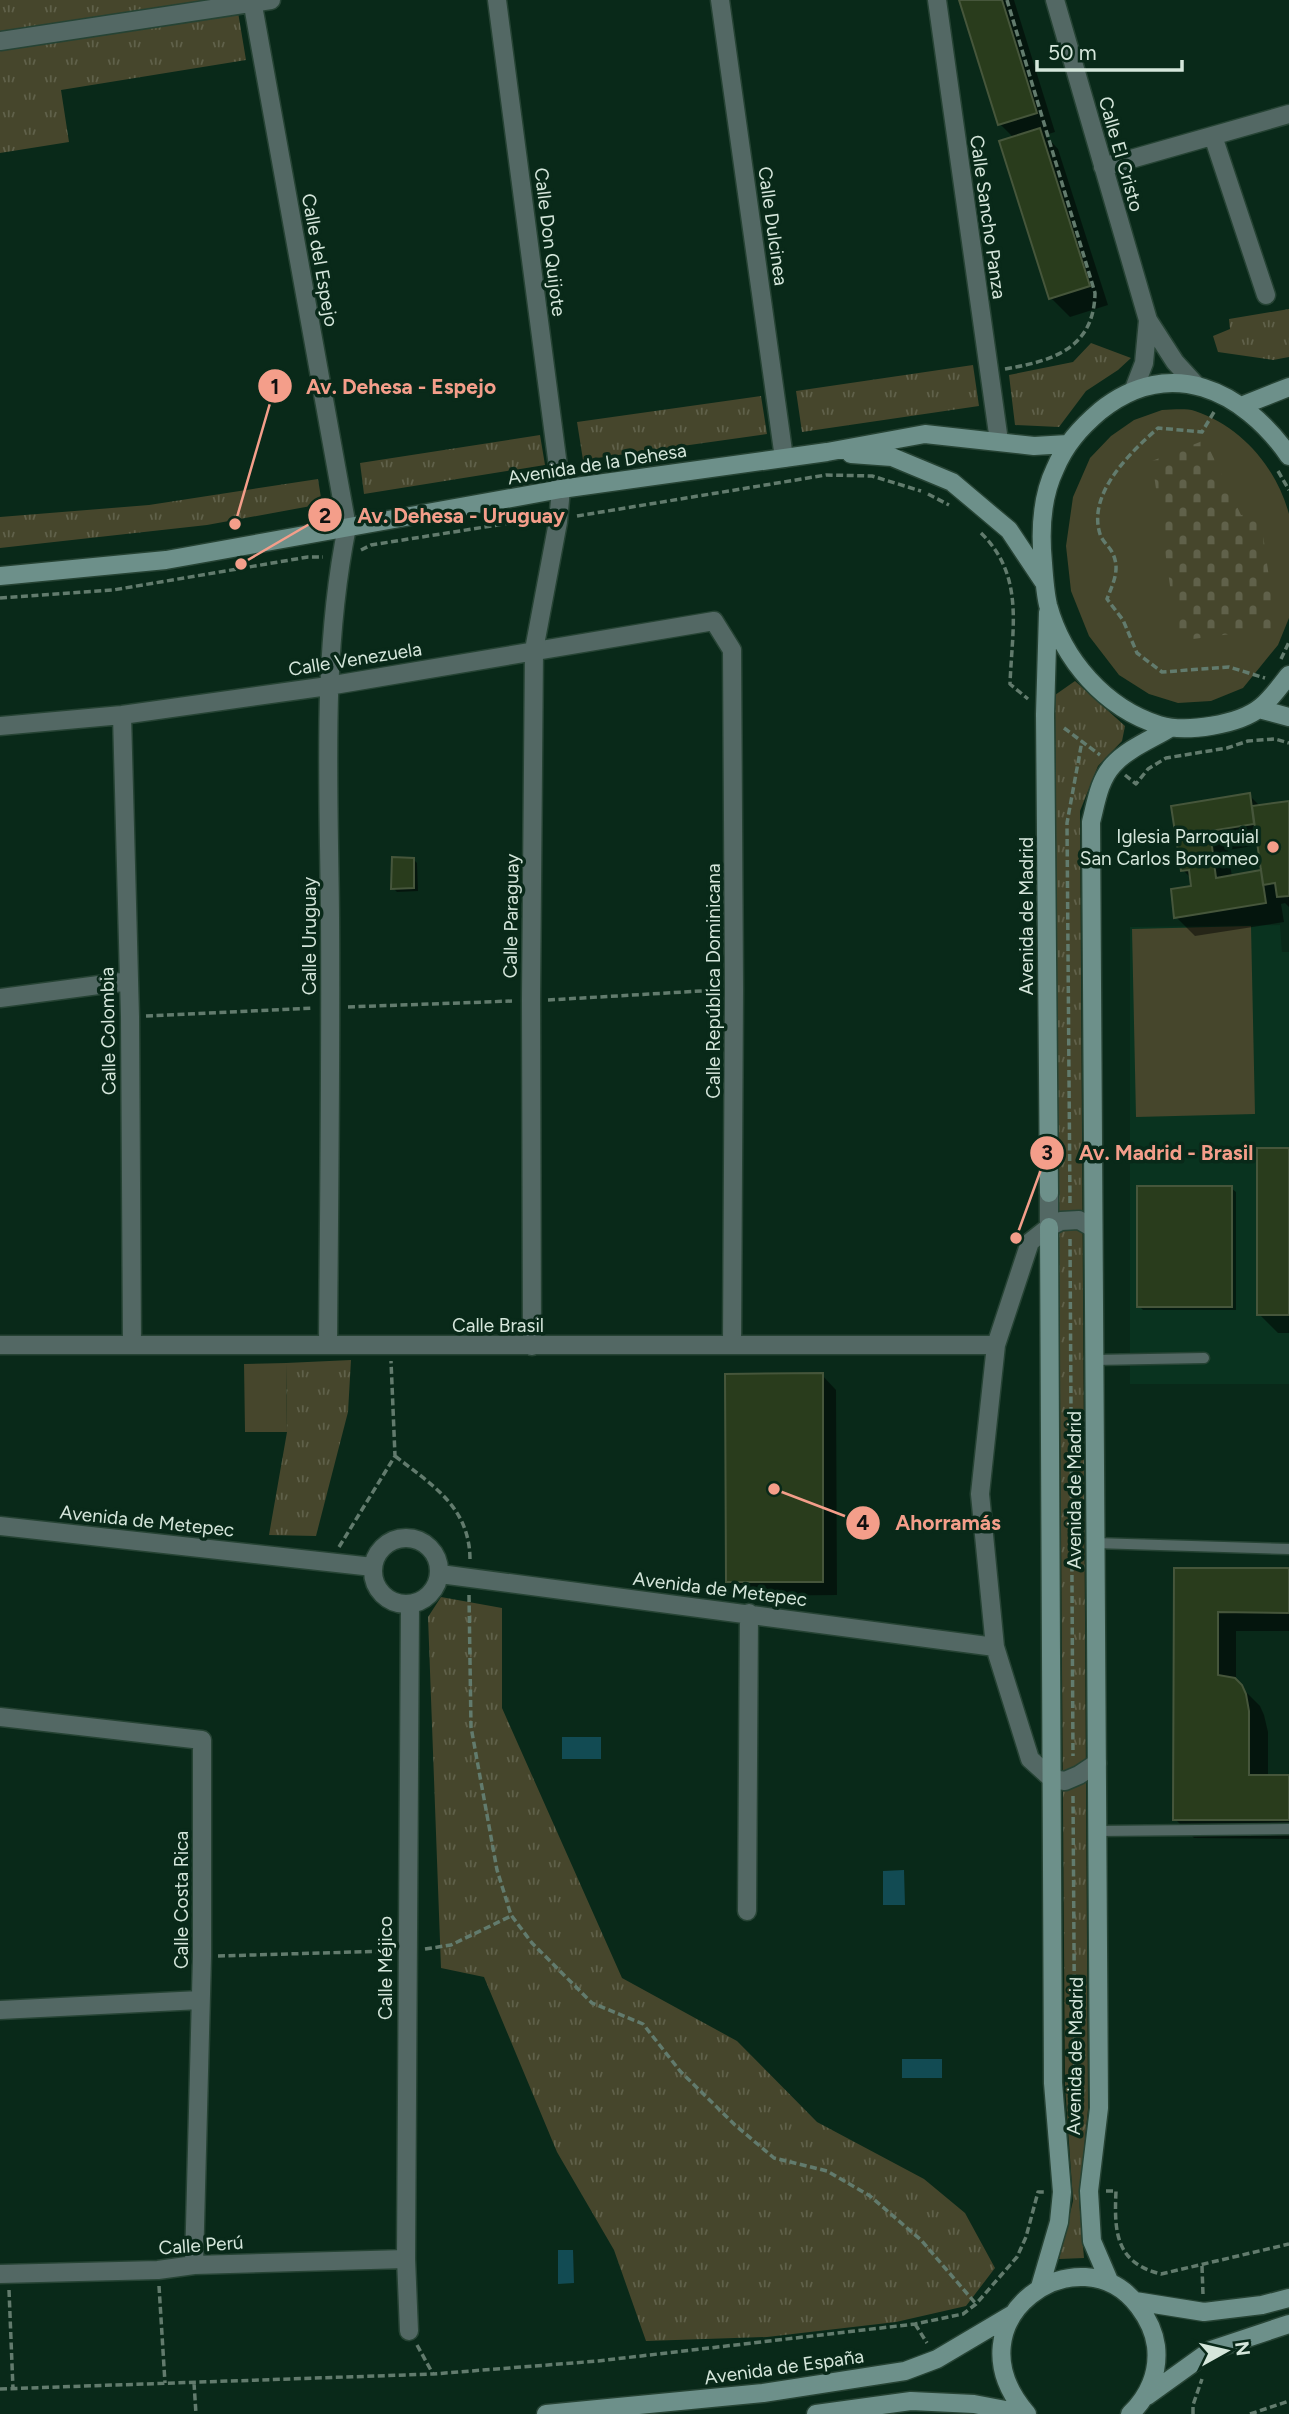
<svg xmlns="http://www.w3.org/2000/svg" width="1289" height="2414" viewBox="0 0 1289 2414" font-family="Figtree,sans-serif">
<defs>
<pattern id="cemetery-stones" width="16" height="16" patternUnits="userSpaceOnUse" patternTransform="scale(1.75)"><rect width="16" height="16" fill="#46462c"/><path d="M2 7V4a2 2 0 0 1 4 0v3zM10 15v-3a2 2 0 0 1 4 0v3z" fill="#60614a"/></pattern>
<pattern id="park-tufts" width="24" height="20" patternUnits="userSpaceOnUse" patternTransform="scale(1.75)"><rect width="24" height="20" fill="#46462c"/><path d="M3 7l-1-3M5 7V3M7 7l1-3M15 17l-1-3M17 17v-4M19 17l1-3" fill="none" stroke="#60614a"/></pattern>
</defs>
<rect width="100%" height="100%" fill="#092919"/>
<!-- built -->
<path fill="#09331f" d="M1280 925 1282 952H1289V1384H1130V927Z"/>
<!-- green -->
<path fill="#46462c" d="M1162 410C1172 410 1185 408 1195 411 1242 427 1276 467 1289 514V618L1278 645 1243 688 1211 701 1178 703 1149 694 1119 675 1089 636 1071 591 1066 546 1073 497 1090 458 1111 436 1134 420Z
M1251 926 1255 1114 1136 1117 1132 929Z
M286 1363 287 1432H245L244 1364Z"/>
<!-- cemetery -->
<path fill="url(#cemetery-stones)" d="M1205 440 1241 515 1260 513 1276 628 1178 641 1152 461Z"/>
<!-- park -->
<path fill="url(#park-tufts)" d="M0 0H236L246 60 61 90 69 142 0 153Z
M1289 309V357L1273 360 1218 352 1213 336 1230 329 1229 319Z
M1091 343 1131 358 1118 370 1086 391 1059 427 1015 425 1009 375 1073 362Z
M973 365 979 406 802 432 796 391Z
M761 396 767 434 583 460 577 422Z
M540 435 545 465 364 494 360 463Z
M318 479 322 504 207 525 0 548V517L149 505Z
M1075 681 1125 726 1122 741 1098 766 1080 811 1088 2109 1079 2200 1084 2258 1059 2259 1073 2201 1065 2085 1055 695Z
M351 1360 348 1412 316 1536 269 1535 287 1432 286 1363Z
M441 1597 502 1608V1708L622 1978 737 2041 817 2122 924 2179 965 2213 995 2268 966 2306 896 2322 767 2337 646 2341 614 2250 557 2152 484 1977 441 1968 428 1617Z"/>
<!-- water -->
<path fill="#124b53" d="M562 1737H601V1759H562Z
M904 1870 905 1905H883V1871Z
M902 2059H942V2078H902Z
M558 2250H573L574 2283 558 2284Z"/>
<!-- shadow -->
<path fill="#0007" fill-rule="evenodd" d="M961 0H1014L1055 132 1045 135 1058 149 1108 305 1070 317 1051 298 1014 138 1000 124Z
M1249 795 1261 807 1289 803V907L1285 903 1281 904 1284 922 1195 936 1176 917 1193 888 1192 879 1183 870 1173 808ZM1259 845 1263 871 1232 877 1228 850Z
M413 859 417 863 418 891 397 892 393 888Z
M1289 1150V1333H1278L1259 1314Z
M1231 1188 1236 1192V1310H1143L1139 1306Z
M822 1375 836 1390 837 1595 742 1596 728 1581Z
M1176 1570H1289V1631H1236V1682L1260 1706 1264 1715 1268 1732V1777H1289V1839L1194 1838 1175 1819Z"/>
<!-- building -->
<path fill="#293c1c" stroke="#46563b" stroke-width="2" d="M959 0H1002L1037 113 998 125Z
M1040 128 1090 286 1049 299 999 141Z
M1250 793 1254 824 1210 831 1216 878 1261 870 1266 903 1174 918 1171 889 1191 886 1189 870 1181 871 1171 806Z
M1289 801V896L1277 897 1275 883 1263 885 1252 806Z
M392 857 414 858V888L391 889Z
M1257 1148H1289V1315H1257Z
M1137 1186H1232V1307H1137Z
M823 1373V1582H726L725 1374Z
M1174 1568H1289V1613L1218 1612V1675L1235 1678 1242 1685 1246 1694 1249 1711V1775H1289V1820H1173Z"/>
<g fill="none" stroke-linecap="round" stroke-linejoin="round">
<defs>
<path id="lane" d="M1094 1360 1204 1358
M1095 1543 1289 1549
M1097 1831 1289 1829"/>
<path id="street" d="M252 0 347 527C321 655 329 787 330 917 331 1060 329 1202 328 1345
M497 0 561 489 558 522 534 650 531 1000 532 1346
M720 0 784 458
M937 0 999 441
M1055 0 1148 320 1175 362 1196 385
M0 41 271 0
M1213 136 1266 295
M1103 167 1289 114
M1134 389 1144 363 1148 320
M122 715 130 1017 132 1345
M0 726 122 715 328 686 714 621 732 650 734 989 732 1345
M0 998 129 981
M1049 1193V1227
M1093 1228 1079 1220 1061 1221 1049 1227 1030 1242 996 1345 980 1494 995 1647 1030 1759 1052 1779 1065 1781 1079 1775 1097 1763
M0 1345H996
M0 1526 373 1567
M373 1571a33 33 0 1 1 66 0a33 33 0 1 1-66 0Z
M440 1574 995 1647
M0 1717 202 1740V1956L194 2265
M747 1911 749 1613
M0 2010 200 2000
M0 2274 158 2270 194 2265 406 2259
M409 2331 406 2259 410 1605"/>
<path id="secondary" d="M1241 406 1289 387
M851 454 892 457 952 482 1009 530 1043 581
M1289 456C1243 390 1170 355 1100 411 1080 428 1065 445 1055 469 1041 498 1040 532 1043 563 1044 577 1045 592 1048 605 1063 660 1105 708 1159 725 1186 733 1239 725 1261 707 1272 698 1280 686 1289 675
M0 576 166 560 561 489 827 452 925 434 1034 446 1068 444
M1048 612 1045 714 1049 1193
M1259 709 1289 717
M1110 2283 1092 2241 1089 2191 1099 2108 1091 822C1096 803 1099 780 1113 765 1127 749 1152 739 1170 728
M1040 2287 1059 2222 1062 2192 1053 2083 1049 1227
M1135 2301 1204 2312 1262 2305 1289 2298
M1147 2396 1211 2350 1289 2324
M546 2414 763 2393 905 2371 937 2359 1013 2314
M816 2414 911 2401 974 2404 1027 2414
M1027 2414C945 2319 1081 2228 1139 2307 1148 2319 1154 2331 1156 2346 1159 2372 1149 2396 1130 2414"/>
</defs>
<!-- lane casing -->
<use href="#lane" stroke="#264334" stroke-width="13"/>
<!-- street casing -->
<use href="#street" stroke="#264334" stroke-width="21"/>
<!-- secondary casing -->
<use href="#secondary" stroke="#264334" stroke-width="21"/>
<!-- path -->
<path stroke="#627b6d" stroke-width="3.5" stroke-dasharray="7 3.5" stroke-linecap="butt" d="M1005 369C1052 361 1094 349 1095 293L1007 0
M1214 412 1202 432 1158 428C1131 452 1087 493 1100 534 1102 541 1109 546 1112 552 1121 569 1113 583 1107 599L1123 620 1137 653 1162 672 1229 667 1265 678
M1278 471 1289 490
M928 494 949 505
M577 516 826 475 872 476 921 491
M981 533C1025 576 1012 628 1010 684L1028 699
M361 550 371 545 523 521H539
M0 598 113 590 308 557H323
M1281 659 1289 642
M1064 728 1100 755
M1125 775 1136 784 1148 769 1166 758 1227 748 1248 741 1275 739 1289 743
M548 1000 718 990
M348 1007 512 1001
M146 1016 313 1008
M1070 1203 1067 823 1082 741
M1070 1239 1073 1756
M395 1456C432 1485 470 1507 470 1560
M339 1547 395 1456 391 1361
M469 1595 471 1727 497 1870 511 1915 532 1943 592 2003 643 2024 680 2071 735 2125 774 2158 827 2171 870 2196 921 2240 976 2304
M1073 1796 1075 2099
M425 1949 451 1945 511 1916
M218 1956 389 1951
M1106 2191H1116C1114 2233 1116 2263 1161 2274L1289 2244
M1202 2266 1203 2295
M159 2286 165 2383
M9 2290 13 2389
M915 2324 927 2343
M417 2345 433 2374
M194 2383 196 2414
M0 2389 433 2374 598 2361 915 2324 963 2314 976 2304 1017 2257 1026 2237 1038 2192H1045
M1193 2414V2405L1202 2379
M1250 2414 1289 2401"/>
<!-- lane -->
<use href="#lane" stroke="#536864" stroke-width="10"/>
<!-- street -->
<use href="#street" stroke="#536864" stroke-width="18"/>
<!-- secondary -->
<use href="#secondary" stroke="#6d908a" stroke-width="18"/>
</g>
<!-- markers -->
<circle fill="#f49e8a" stroke="#092919" stroke-width="2.5" cx="1273" cy="847" r="7"/>
<g text-anchor="middle" dominant-baseline="central" stroke-width="7" stroke-linejoin="round" paint-order="stroke">
<!-- street labels -->
<g font-size="19" fill="#d5e6db" stroke="#092919">
<text transform="translate(1121 154) rotate(74)">Calle El Cristo</text>
<text transform="translate(988 217) rotate(82)">Calle Sancho Panza</text>
<text transform="translate(773 226) rotate(82)">Calle Dulcinea</text>
<text transform="translate(550 242) rotate(83)">Calle Don Quijote</text>
<text transform="translate(320 260) rotate(80)">Calle del Espejo</text>
<text transform="translate(597 464) rotate(-9)">Avenida de la Dehesa</text>
<text transform="translate(355 659) rotate(-9)">Calle Venezuela</text>
<text transform="translate(511 916) rotate(-89)">Calle Paraguay</text>
<text transform="translate(1026 916) rotate(-90)">Avenida de Madrid</text>
<text transform="translate(309 936) rotate(-90)">Calle Uruguay</text>
<text transform="translate(713 981) rotate(-90)">Calle República Dominicana</text>
<text transform="translate(108 1031) rotate(-91)">Calle Colombia</text>
<text x="498" y="1325">Calle Brasil</text>
<text transform="translate(1074 1490) rotate(-90)">Avenida de Madrid</text>
<text transform="translate(147 1521) rotate(6)">Avenida de Metepec</text>
<text transform="translate(720 1589) rotate(7)">Avenida de Metepec</text>
<text transform="translate(181 1900) rotate(-90)">Calle Costa Rica</text>
<text transform="translate(385 1968) rotate(-90)">Calle Méjico</text>
<text transform="translate(1075 2056) rotate(-89)">Avenida de Madrid</text>
<text transform="translate(201 2245) rotate(-4)">Calle Perú</text>
<text transform="translate(784 2367) rotate(-8)">Avenida de España</text>
</g>
<!-- poi labels -->
<g font-size="19" fill="#d5e6db" stroke="#092919" text-anchor="end">
<text x="1259" y="836">Iglesia Parroquial<tspan x="1259" dy="22">San Carlos Borromeo</tspan></text>
</g>
</g>
<!-- callouts -->
<path fill="none" stroke="#f49e8a" stroke-width="2.5" d="M235 524L275 386M241 564L325 515M1016 1238L1047 1153M774 1489L863 1523"/>
<g fill="#f49e8a" stroke="#092919" stroke-width="2.5">
<circle cx="235" cy="524" r="7"/>
<circle cx="241" cy="564" r="7"/>
<circle cx="1016" cy="1238" r="7"/>
<circle cx="774" cy="1489" r="7"/>
<circle cx="275" cy="386" r="18"/>
<circle cx="325" cy="515" r="18"/>
<circle cx="1047" cy="1153" r="18"/>
<circle cx="863" cy="1523" r="18"/>
</g>
<g font-size="21" text-anchor="middle" font-weight="bold" fill="#111">
<text x="275" y="394">1</text>
<text x="325" y="523">2</text>
<text x="1047" y="1160">3</text>
<text x="863" y="1530">4</text>
</g>
<g font-size="21" text-anchor="middle" font-weight="bold" fill="#f49e8a" stroke="#092919" stroke-width="7" stroke-linejoin="round" paint-order="stroke">
<text x="401" y="394">Av. Dehesa - Espejo</text>
<text x="461" y="523">Av. Dehesa - Uruguay</text>
<text x="1166" y="1160">Av. Madrid - Brasil</text>
<text x="948" y="1530">Ahorramás</text>
</g>
<!-- north arrow -->
<g transform="translate(1226 2351) rotate(82)" stroke="#092919" stroke-width="5" paint-order="stroke">
<path d="M0-5L12 26L0 18L-12 26Z" fill="#d5e6db"/>
<text y="-10" font-size="19" font-weight="bold" text-anchor="middle" fill="#d5e6db">N</text>
</g>
<!-- scale -->
<path d="M1037 60v10h145v-10" fill="none" stroke="#d5e6db" stroke-width="3.5"/>
<text x="1048" y="60" font-size="21" fill="#d5e6db" stroke="#092919" stroke-width="5" paint-order="stroke">50 m</text>
</svg>
